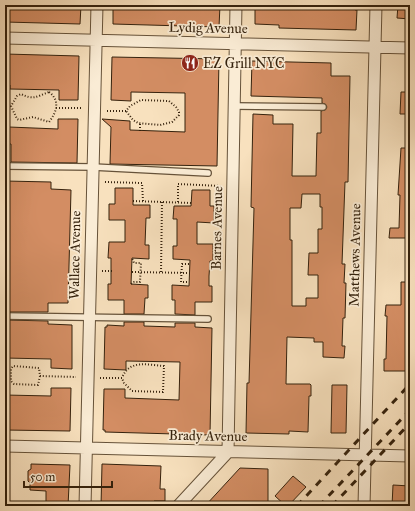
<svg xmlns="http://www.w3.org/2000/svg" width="415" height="511" viewBox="0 0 415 511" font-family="'IM FELL Great Primer',serif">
<rect width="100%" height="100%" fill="#f8e1be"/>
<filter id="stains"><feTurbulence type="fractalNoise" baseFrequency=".005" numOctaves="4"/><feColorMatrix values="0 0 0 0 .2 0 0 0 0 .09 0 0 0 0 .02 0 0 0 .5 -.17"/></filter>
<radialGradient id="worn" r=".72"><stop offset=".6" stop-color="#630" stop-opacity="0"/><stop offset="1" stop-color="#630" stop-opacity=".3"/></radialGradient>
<!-- building -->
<path fill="#d38d63" stroke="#35220d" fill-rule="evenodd" d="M5 5H81L80 24 5 22Z
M113 5H220L219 27 113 24Z
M255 5H355V10H357L356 30 279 28V25L255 24Z
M398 5H410V19L397 18Z
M5 54 79 56 78 100H59V90L10 89V85H5Z
M112 57 219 59 217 166 110 164 111 127 102 119 130 121V130L185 132V93L131 92V101L111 100Z
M252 61 331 63V76H350L348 182H345L342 264H345L344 283H346L345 318H343L342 346H345L344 358 323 357V342H314V338L287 337 286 384H310L311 385V396H309L308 432 289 431V434L246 433 247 383H249L254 208 251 207 253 114 273 115V124H293L292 176H316L317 133H321V111L325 110 327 107 325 104 322 103V98L251 96ZM302 194H320V207H322V229H318V253H309L308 275H318V298H306V306H292V240H290V208H301Z
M401 92H410V114H400Z
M58 119H78L77 163 11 162V144H5V131L9 132V127L58 129Z
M401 148H410V238H389L390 228H399L400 195H398Z
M5 181 51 182V189L71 190 68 303H48V312H7V309H5Z
M115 188H133V205H150V218H146L145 245H149V259L132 258 131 284 148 285V298H145L144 314H124V300H108V284H111V258H108L109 242H125V220H109V204H115Z
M192 190H210V206H214V223L197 222V244H213V261H210L209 276V286H212V302H195V315L175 314V300H172V285L189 286 190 260 173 259V246H177V219H173L174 206H191Z
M401 282H410V364H407V371H384V359H386L387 316H385L386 305H401Z
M7 320 48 321V324L72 325V369L51 368V359L5 358Z
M124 322H144V326L175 327V323H195V327L212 328 210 435 105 432V430H103L104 389H125V398L179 400 180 362 126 361V370L104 369 105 327H107V325L124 326Z
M332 385H347L346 433H331Z
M51 388H71L70 431 5 430V395L51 396Z
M31 464 70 465 68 506H46V491L30 490V483L28 481V471L31 469Z
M102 464 161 466 160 489H165V501H154V506H101Z
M240 468 268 469V506H205Z
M293 476 306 487 288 506H286L275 496Z
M393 485 410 486V506H392Z"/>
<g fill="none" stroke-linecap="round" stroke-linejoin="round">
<defs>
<path id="lane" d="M235 106 323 107
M5 166 93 167 208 173
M5 316 208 319"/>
<path id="street" d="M5 38 410 48
M5 446 410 456
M85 506 97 5
M178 506 228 452 236 5
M364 506 376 5"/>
</defs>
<!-- lane casing -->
<use href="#lane" stroke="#665239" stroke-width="8"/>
<!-- street casing -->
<use href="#street" stroke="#665239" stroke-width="13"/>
<!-- path -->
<path stroke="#35220d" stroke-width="2" stroke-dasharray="1 2" stroke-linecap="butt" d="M49 92C61 101 56 113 49 122L33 117 19 120 17 119 11 106 17 96 21 94C33 100 36 97 49 92Z
M56 108H82
M107 111H126L130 106 141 100 169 101 176 107 179 112V115L172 122 160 125 138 123 133 120 126 111
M140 124V131
M105 182 142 183 143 201
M133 201 191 203
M178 202V184L221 186
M102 271H113
M132 272 190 273
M161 272 162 202
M187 282H181L182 264H190
M131 284 134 282H140L141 263H134L132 258
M40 376 38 385 14 384 11 381V369L13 366 39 368 40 376 76 377
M100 378H122C129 359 148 365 164 366L163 392 132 391 124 383 122 378"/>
<!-- lane -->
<use href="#lane" stroke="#faecd5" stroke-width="5.5"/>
<!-- street -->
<use href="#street" stroke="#faecd5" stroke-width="11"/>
<!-- rail -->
<path stroke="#35220d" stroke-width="3" stroke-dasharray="7 7" stroke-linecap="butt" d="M297 506 410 384
M319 506 410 410
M332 506 410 423"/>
</g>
<!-- icons -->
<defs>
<symbol id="restaurant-disc" viewBox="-11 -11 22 22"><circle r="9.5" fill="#8f2418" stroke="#faecd5"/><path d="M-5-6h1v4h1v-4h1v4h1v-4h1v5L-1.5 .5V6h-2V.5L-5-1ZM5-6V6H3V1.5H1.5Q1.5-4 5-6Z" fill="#fff"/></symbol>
</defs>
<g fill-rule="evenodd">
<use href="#restaurant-disc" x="180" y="53" width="20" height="20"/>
</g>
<g text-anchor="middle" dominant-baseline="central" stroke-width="3.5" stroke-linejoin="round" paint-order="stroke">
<!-- street labels -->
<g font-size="14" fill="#35220d" stroke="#faecd5">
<text transform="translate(208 28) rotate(1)">Lydig Avenue</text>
<text transform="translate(217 228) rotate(-89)">Barnes Avenue</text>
<text transform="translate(75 255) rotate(-89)">Wallace Avenue</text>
<text transform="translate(355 255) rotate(-89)">Matthews Avenue</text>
<text transform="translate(208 436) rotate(1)">Brady Avenue</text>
</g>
<!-- poi labels -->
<g font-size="14" fill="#35220d" stroke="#faecd5" text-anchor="start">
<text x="203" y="63">EZ Grill NYC</text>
</g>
</g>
<!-- margin -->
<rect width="415" height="511" fill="none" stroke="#f8e1be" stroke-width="20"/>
<rect x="6" y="6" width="403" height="499" fill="none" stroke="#35220d" stroke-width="2"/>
<rect x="10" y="10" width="395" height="491" fill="none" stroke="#35220d"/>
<!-- scale -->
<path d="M24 481v6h88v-6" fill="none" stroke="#35220d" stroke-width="2"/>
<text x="30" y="481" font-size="12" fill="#35220d" stroke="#faecd5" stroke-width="3" paint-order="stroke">50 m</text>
<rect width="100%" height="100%" filter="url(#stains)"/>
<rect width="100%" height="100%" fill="url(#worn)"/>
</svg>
